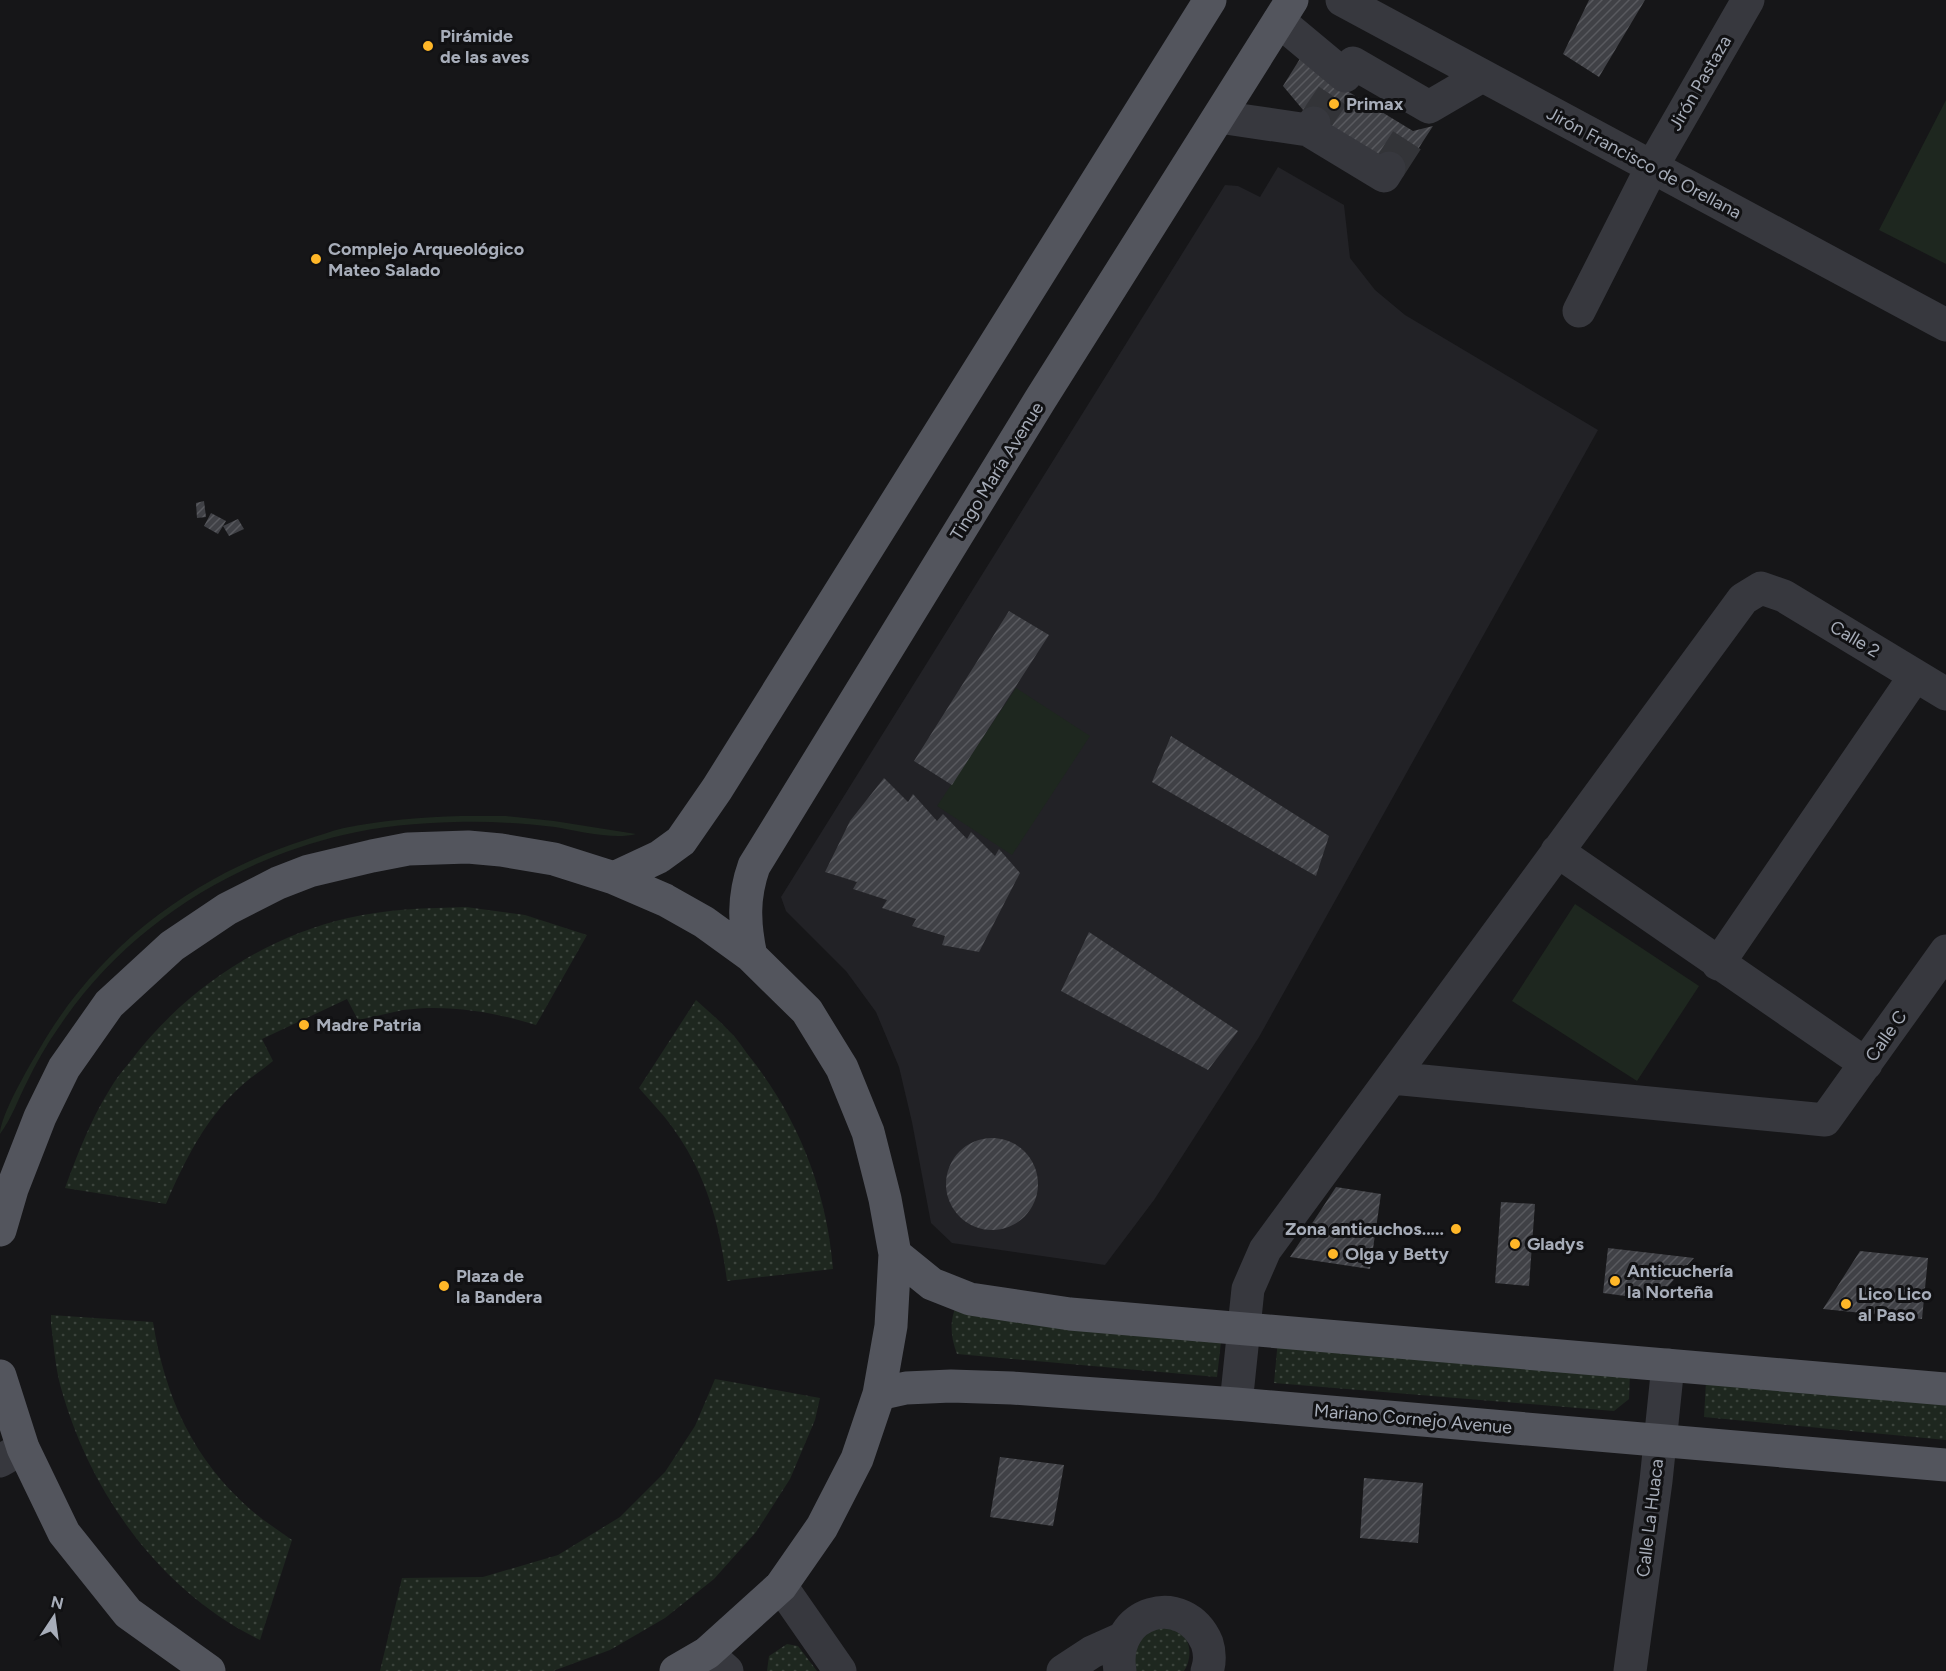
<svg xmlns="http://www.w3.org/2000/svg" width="1946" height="1671" viewBox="0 0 1946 1671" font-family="Figtree,sans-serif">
<defs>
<pattern id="garden-dots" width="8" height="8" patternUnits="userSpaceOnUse" patternTransform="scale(1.5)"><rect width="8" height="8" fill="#1e271f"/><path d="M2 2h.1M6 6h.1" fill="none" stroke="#3c443d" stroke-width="1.8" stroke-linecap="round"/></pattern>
<pattern id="building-hatch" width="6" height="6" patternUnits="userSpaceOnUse" patternTransform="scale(1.5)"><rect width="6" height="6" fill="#404146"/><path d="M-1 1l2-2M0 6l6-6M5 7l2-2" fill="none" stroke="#595a5f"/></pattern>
</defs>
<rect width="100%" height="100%" fill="#161618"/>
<!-- built -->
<path fill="#222226" d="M1278 167 1344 205 1350 258 1375 290 1405 315 1598 430 1259 1037 1154 1200 1105 1265 952 1243 931 1223 912 1122 899 1067 876 1012 846 971 786 911 781 897 1225 185 1238 186 1260 197Z"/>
<!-- green -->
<path fill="#1e271f" d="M1946 100V264L1879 230Z
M1016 688 1090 736 1012 855 937 806Z
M461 816H506L554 821 636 834C614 840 579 831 555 827 522 823 489 821 455 822 418 823 380 826 343 835 229 862 124 929 59 1027 47 1044 36 1063 27 1082 18 1099 12 1118 0 1134 0 1116 29 1066 40 1048 98 947 194 875 305 840 318 836 331 831 344 828 383 820 422 817 461 816Z
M1575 904 1699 986 1637 1081 1512 1001Z"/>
<!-- garden -->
<path fill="url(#garden-dots)" d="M466 907 525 915 587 935 536 1025C494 1012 448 1004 403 1010 388 1013 373 1017 358 1020L347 999 262 1039 273 1061C262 1070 250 1078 240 1087 205 1119 184 1162 166 1204L65 1188C78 1153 90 1121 110 1089 115 1080 122 1071 129 1063 182 992 261 938 348 918 387 909 426 908 466 907Z
M696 1000C707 1010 719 1020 729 1031 737 1038 743 1048 749 1056 798 1117 827 1191 833 1269L727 1281C720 1228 708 1179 677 1134 667 1118 652 1103 639 1088Z
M959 1298 1224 1316 1217 1377 957 1354C949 1332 950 1319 959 1298Z
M51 1315 153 1322C165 1397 193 1459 251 1510 264 1521 278 1530 292 1540L260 1640C160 1591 90 1493 61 1388 55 1367 54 1345 51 1324Z
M1279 1328 1630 1372 1629 1399 1614 1411 1274 1383Z
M1707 1363 1946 1382V1440L1704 1417Z
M715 1379 820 1398 815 1420 790 1479 756 1532 714 1579 665 1618 610 1650 553 1671H380L402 1578 483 1577 558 1555 620 1517 665 1472 695 1426Z
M1160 1625C1166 1627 1174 1629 1179 1632 1192 1640 1192 1659 1184 1671H1135V1638Z
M787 1644 798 1646 817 1671H767L769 1656Z"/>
<!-- building -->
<path fill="url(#building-hatch)" d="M1589 0H1645L1599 77 1563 54Z
M1306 49 1339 86 1413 131 1433 126 1409 163 1389 168 1314 123 1283 86Z
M204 501 206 517 197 518 196 503Z
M211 513 226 521 218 534 204 526Z
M238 519 244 529 229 536 223 526Z
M1009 611 1049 635 952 785 914 761Z
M1171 736 1329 836 1316 876 1152 782Z
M884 778 908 802 913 794 937 821 943 814 967 839 971 832 995 856 999 849 1020 873 979 952 942 945 945 936 912 926 916 919 882 908 887 900 853 889 857 882 825 872 850 821Z
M1089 932 1238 1031 1208 1070 1061 991Z
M946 1184a46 46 0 1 1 92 0a46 46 0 1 1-92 0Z
M1336 1187 1381 1194 1370 1269 1290 1257Z
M1501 1202 1535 1204 1529 1286 1495 1283Z
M1608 1248 1694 1258 1655 1300 1603 1293Z
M1860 1251 1928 1258 1922 1319 1823 1309Z
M1000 1457 1064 1465 1053 1526 990 1517Z
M1364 1478 1423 1483 1418 1543 1360 1538Z"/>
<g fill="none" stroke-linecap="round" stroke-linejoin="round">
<!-- minor-tunnel -->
<path stroke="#333438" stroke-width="33" stroke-dasharray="33 16" stroke-linecap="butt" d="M1314 123 1339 86
M1389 168 1413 131"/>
<!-- minor -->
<path stroke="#37383e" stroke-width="33" d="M1342 0 1946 325
M1279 21 1345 76
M1353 63 1429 107 1482 76
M1219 117 1308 130 1314 123
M1308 130 1384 176 1389 168
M1579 311 1652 167 1748 0
M1557 851 1866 1064
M1718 964 1915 676
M1392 1078 1825 1120 1946 951
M1236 1404 1248 1289 1265 1250 1743 599 1761 588 1784 596 1946 694
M0 1461 23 1448
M781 1586 840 1671
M707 1653 727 1671
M1063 1671 1092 1652 1121 1639
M1120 1671C1110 1610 1185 1590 1207 1643 1210 1652 1210 1663 1207 1671
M1630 1671 1656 1481 1668 1365"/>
<!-- major -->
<path stroke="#53555d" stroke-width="33" d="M614 878 659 857 681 841 717 789 1210 0
M751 956C744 924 743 897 754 866L1040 400 1292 0
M0 1230 12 1189 40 1117 64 1068 109 1004 172 946 227 909 278 883 309 871 372 856 408 849 468 847 501 850 554 859 614 878 665 900 704 922 751 956 807 1011 842 1068 868 1132 885 1199 895 1254 891 1326 879 1394 857 1459 822 1527 781 1586 707 1653 676 1671
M895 1254 932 1284 970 1299 1070 1314 1946 1389
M0 1376 23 1448 64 1533 128 1613 209 1671
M879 1394 906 1388 951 1386 1012 1388 1236 1404 1946 1465"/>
</g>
<!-- markers -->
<g fill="#ffb728" stroke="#111113" stroke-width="2">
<circle cx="428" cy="46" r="6"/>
<circle cx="1334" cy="104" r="6"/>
<circle cx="316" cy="259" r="6"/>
<circle cx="304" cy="1025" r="6"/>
<circle cx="1456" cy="1229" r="6"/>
<circle cx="1515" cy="1244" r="6"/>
<circle cx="1333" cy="1254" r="6"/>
<circle cx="1615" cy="1281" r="6"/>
<circle cx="444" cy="1286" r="6"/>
<circle cx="1846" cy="1304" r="6"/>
</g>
<g text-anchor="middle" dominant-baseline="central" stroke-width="6" stroke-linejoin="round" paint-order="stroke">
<!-- poi labels -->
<g font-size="18" font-weight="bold" fill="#a7adb9" stroke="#111113" text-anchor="start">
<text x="440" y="36">Pirámide<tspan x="440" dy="21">de las aves</tspan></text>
<text x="1346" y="104">Primax</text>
<text x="328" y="249">Complejo Arqueológico<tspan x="328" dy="21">Mateo Salado</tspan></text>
<text x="316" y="1025">Madre Patria</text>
<text x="1444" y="1229" text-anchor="end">Zona anticuchos.....</text>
<text x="1527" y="1244">Gladys</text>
<text x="1345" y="1254">Olga y Betty</text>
<text x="1627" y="1271">Anticuchería<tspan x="1627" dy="21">la Norteña</tspan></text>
<text x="456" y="1276">Plaza de<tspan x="456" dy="21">la Bandera</tspan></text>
<text x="1858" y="1294">Lico Lico<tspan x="1858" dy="21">al Paso</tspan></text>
</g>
<!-- street labels -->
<g font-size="18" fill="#a7adb9" stroke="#111113">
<text transform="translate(1700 83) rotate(-60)">Jirón Pastaza</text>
<text transform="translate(1644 163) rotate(28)">Jirón Francisco de Orellana</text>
<text transform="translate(997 471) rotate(-58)">Tingo María Avenue</text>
<text transform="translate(1855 639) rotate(31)">Calle 2</text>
<text transform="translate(1886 1036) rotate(-55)">Calle C</text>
<text transform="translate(1413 1419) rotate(5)">Mariano Cornejo Avenue</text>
<text transform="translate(1650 1518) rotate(-83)">Calle La Huaca</text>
</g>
</g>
<!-- north arrow -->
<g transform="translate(54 1617) rotate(13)" stroke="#111113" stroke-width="4.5" paint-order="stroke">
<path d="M0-4.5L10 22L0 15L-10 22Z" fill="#a7adb9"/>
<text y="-9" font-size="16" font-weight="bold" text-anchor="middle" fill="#a7adb9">N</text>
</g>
</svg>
